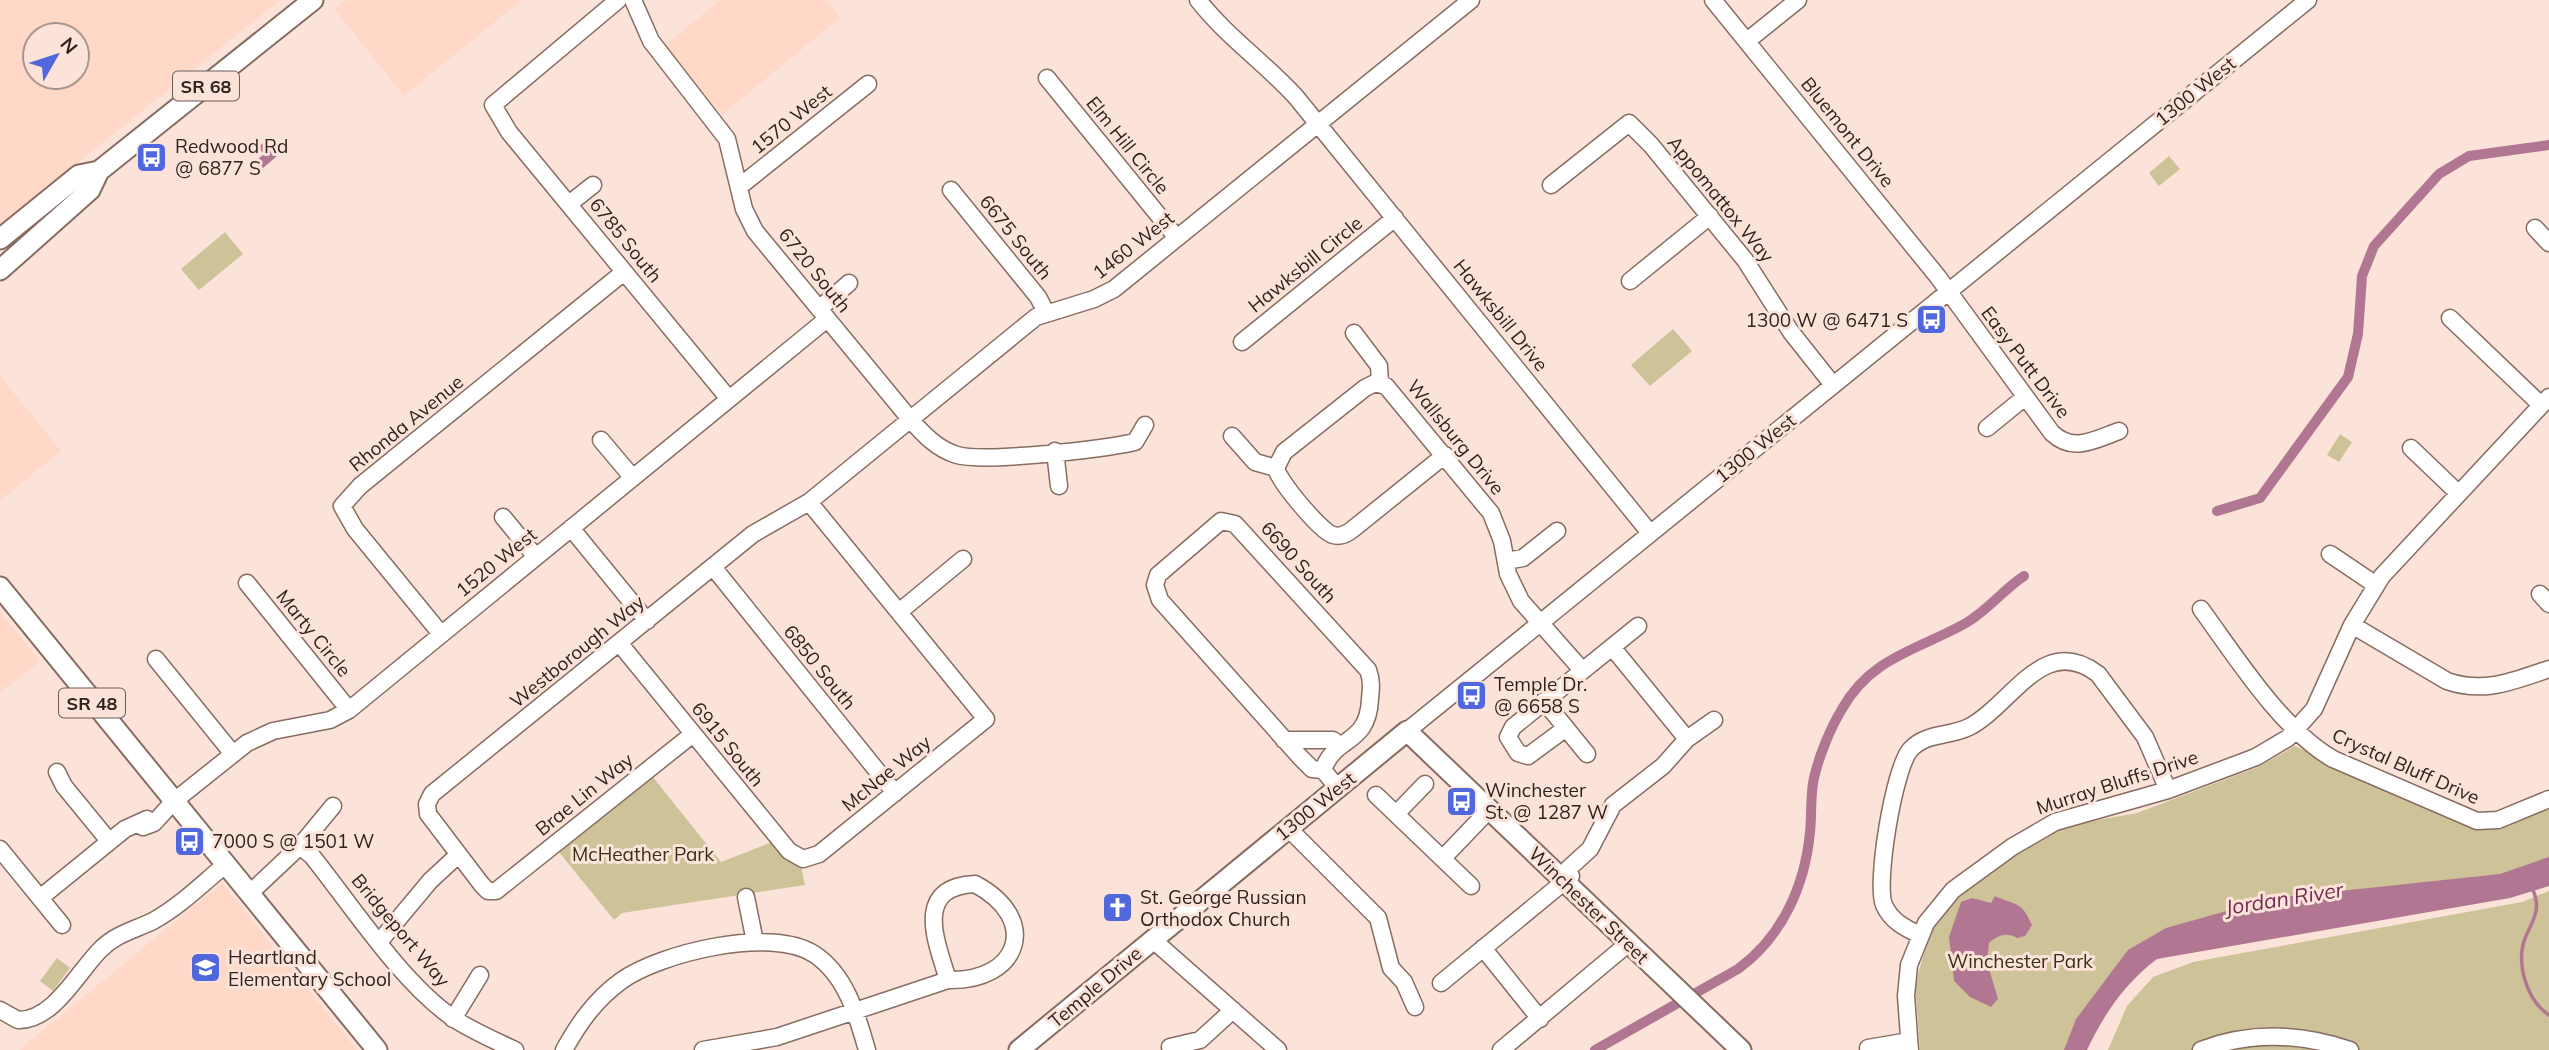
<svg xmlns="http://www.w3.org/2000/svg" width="2549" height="1050" viewBox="0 0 2549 1050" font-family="Mulish,sans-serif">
<rect width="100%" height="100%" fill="#fce3d9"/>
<!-- built -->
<path fill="#ffd8c8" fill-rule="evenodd" d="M0 0H280L0 225ZM35 35H77V77H35Z
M345 0H522L404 96 334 9Z
M720 0H826L840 18 722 115 665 45Z
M0 376 61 451 0 501Z
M0 612 40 661 0 693Z
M222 883 357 1050H19L217 887Z"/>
<!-- green -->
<path fill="#cec398" d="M2169 156 2180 169 2159 186 2149 173Z
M225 232 243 254 199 290 181 269Z
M1673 329 1692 351 1650 386 1631 365Z
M2340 434 2352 442 2339 462 2327 455Z
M2295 746 2469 827C2498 832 2523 818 2549 808V865L2158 944 2073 1050H1920L1915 984 1930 934 1951 903 1978 880 2045 836 2076 824 2137 813 2258 767Z
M652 776 721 862 772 842 790 862 801 866 805 885 622 913 614 920 559 852Z
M2549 891V1050H2108L2127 1006 2153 977 2193 962 2522 902Z
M57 958 70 968 53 991 40 981Z"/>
<!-- water -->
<path fill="#b17691" d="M266 141 277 156 263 168 257 160 264 154 258 147Z
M2549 857V886L2510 898 2157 959C2125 983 2104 1014 2087 1050H2064L2076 1019 2128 950 2166 928 2273 898 2500 874Z
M1995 896C2016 906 2021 900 2032 925L2025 936 2017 938C2007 932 1998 935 1989 943L1987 962 1998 999 1991 1007 1970 997 1954 981 1949 937 1961 902 1972 898 1991 903Z"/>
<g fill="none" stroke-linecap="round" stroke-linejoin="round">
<!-- stream -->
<path stroke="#b17691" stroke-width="3.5" d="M2533 890C2541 909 2534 918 2526 936 2515 961 2526 1000 2549 1015"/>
<!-- canal -->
<path stroke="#b17691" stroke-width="10" d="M2217 511 2260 498 2348 377 2358 334 2362 276 2374 246 2439 174 2469 156 2549 145
M1595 1050 1738 969C1782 937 1805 886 1810 832 1812 814 1810 795 1814 778 1819 756 1830 729 1842 709 1871 657 1918 650 1966 623 1987 611 2004 589 2024 576"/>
<defs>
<path id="minor" d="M618 0 493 105 509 132 729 399
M633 0 651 41 727 139 744 209 755 231 910 419C923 434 937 449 957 455 985 463 1103 449 1135 442L1145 425
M1198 0C1227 37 1265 63 1296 97L1650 533
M1713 0 1938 277 2052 433C2073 453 2094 440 2119 431
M1747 41 1798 0
M1047 78 1177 238
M1551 185 1629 123 1651 145 1745 260 1791 332 1833 385
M739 187 868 84
M951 190 1038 297 1046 312
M569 204 593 185
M2535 228 2549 243
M1630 281 1710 216
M819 309 849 283
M2450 318 2541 405
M1354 333 1379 366 1380 383
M1242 342 1395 218
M1987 428 2025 397
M1232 436 1255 462 1276 468
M601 440 633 478
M2411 448 2458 493
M1055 451 1059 486
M1276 468 1284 452 1365 388 1375 383 1386 386 1491 513 1502 541 1508 574 1521 601 1582 670
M1276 468C1278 480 1320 531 1333 535 1340 537 1347 534 1353 529L1445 455
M503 517 536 557
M571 528 647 621
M2330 554 2376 585
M1506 561 1523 558 1557 531
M713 567 895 793
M247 583 349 710
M2540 594 2549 604
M2201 609C2236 657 2282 730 2333 759L2477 821 2498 820 2549 799
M899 612 963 559
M2352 625 2447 681C2484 694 2513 681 2549 669
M441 634 355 529 342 506 360 486 624 272
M620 644 789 851 803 859 819 854 986 719 809 502
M1612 647 1687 739
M156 659 233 754
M1544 701 1587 754
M1566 728 1528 756 1518 753 1508 737 1513 727 1638 626
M1407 731 2308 0
M693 734 496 891H488L482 885 428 814 427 804 432 794 753 534 809 502 1036 317 1094 299 1114 289 1471 0
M1284 740H1333L1341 746
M1323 770 1312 769 1300 757 1160 600 1155 585 1158 575 1221 521 1235 524 1368 670C1372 680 1371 689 1370 699 1368 746 1335 735 1323 770L1337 787
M57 772 64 786 109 841
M1376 795 1471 886
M1396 814 1425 784
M138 824 143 827 154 823 173 802 247 743 273 731 330 720 349 710 827 319
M1288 828 1378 918 1391 968 1404 982 1415 1007
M300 846 312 856C352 906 401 982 453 1018 472 1031 494 1040 515 1050
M0 849 62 925
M1443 858 1489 810
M1564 880 1568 869 1590 849 1613 805 1663 766 1687 739 1714 720
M975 884C1041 919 1020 982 948 980 937 943 912 887 975 884Z
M249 894 300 846 333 806
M746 897 755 942
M40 898 125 829 147 819
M1920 935C1905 928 1891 921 1884 905 1875 883 1894 769 1910 750 1926 732 1949 737 1969 727 2012 705 2043 632 2098 674L2145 737 2168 790
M1152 939 1278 1050
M380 941 430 881 458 855
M1483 948 1540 1019
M1441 983 1571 876
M0 1010 18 1020C54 1021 79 970 101 949 116 934 134 930 153 921 179 907 202 884 225 865
M453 1019 480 975
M1170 1047 1200 1040 1233 1010
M1868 1048 1909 1041
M564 1050C579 1023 595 1000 621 981 660 953 771 926 814 954 846 975 857 1015 867 1050
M703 1050 777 1037 948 980
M1501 1050 1630 942
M1910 1050 1906 996 1909 965 1926 923 1953 890 2012 847 2055 822 2168 790 2256 757 2288 738 2314 709 2352 625 2382 576 2549 397
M2201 1050C2251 1031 2300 1033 2350 1050"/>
<path id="major" d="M0 239 79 175 99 171
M0 270 90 190 99 171 313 0
M0 587 377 1050
M1019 1050 1407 731 1741 1050"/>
</defs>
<!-- minor casing -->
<use href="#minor" stroke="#876c61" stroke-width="19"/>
<!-- major casing -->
<use href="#major" stroke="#876c61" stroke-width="23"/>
<!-- minor -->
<use href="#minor" stroke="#fff" stroke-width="16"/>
<!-- major -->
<use href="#major" stroke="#fff" stroke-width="19"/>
</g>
<!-- icons -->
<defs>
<symbol id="bus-square" viewBox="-11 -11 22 22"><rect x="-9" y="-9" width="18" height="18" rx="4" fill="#5168dd" stroke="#fce3d9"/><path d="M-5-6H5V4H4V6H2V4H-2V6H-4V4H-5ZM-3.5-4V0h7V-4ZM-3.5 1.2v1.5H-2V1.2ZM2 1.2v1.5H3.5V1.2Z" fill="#fff"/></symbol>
<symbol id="church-square" viewBox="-11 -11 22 22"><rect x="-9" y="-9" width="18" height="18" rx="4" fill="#5168dd" stroke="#fce3d9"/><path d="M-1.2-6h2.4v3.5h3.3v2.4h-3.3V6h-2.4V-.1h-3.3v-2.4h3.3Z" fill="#fff"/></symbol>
<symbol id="school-square" viewBox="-11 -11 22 22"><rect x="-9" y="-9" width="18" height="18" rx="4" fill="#5168dd" stroke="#fce3d9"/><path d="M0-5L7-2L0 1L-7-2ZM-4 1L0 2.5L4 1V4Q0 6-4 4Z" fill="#fff"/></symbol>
</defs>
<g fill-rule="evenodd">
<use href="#bus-square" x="134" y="140" width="35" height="35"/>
<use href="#bus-square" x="1914" y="302" width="35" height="35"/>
<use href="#bus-square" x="1454" y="678" width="35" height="35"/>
<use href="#bus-square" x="1444" y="784" width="35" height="35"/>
<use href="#bus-square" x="172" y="824" width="35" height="35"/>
<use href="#church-square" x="1100" y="890" width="35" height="35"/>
<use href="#school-square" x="188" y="950" width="35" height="35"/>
</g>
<g text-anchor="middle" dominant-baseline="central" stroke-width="6" stroke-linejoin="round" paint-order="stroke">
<!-- shield labels -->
<g fill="#fce3d9" stroke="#6c5d57" stroke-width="2">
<rect x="173" y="71.5" width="66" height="29" rx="5"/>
<rect x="59" y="688.5" width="66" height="29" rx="5"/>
</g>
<g font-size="18" font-weight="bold" fill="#2f231f">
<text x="206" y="86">SR 68</text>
<text x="92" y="703">SR 48</text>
</g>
<!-- street labels -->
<g font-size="19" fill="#2f231f" stroke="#fce3d9">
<text transform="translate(2195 91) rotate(-39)">1300 West</text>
<text transform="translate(791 119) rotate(-39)">1570 West</text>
<text transform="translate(1848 132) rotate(51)">Bluemont Drive</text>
<text transform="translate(1128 145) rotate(51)">Elm Hill Circle</text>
<text transform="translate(1721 199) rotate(51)">Appomattox Way</text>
<text transform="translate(1016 237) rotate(51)">6675 South</text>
<text transform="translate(626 240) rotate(51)">6785 South</text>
<text transform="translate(1133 245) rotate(-38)">1460 West</text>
<text transform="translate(1305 264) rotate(-39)">Hawksbill Circle</text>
<text transform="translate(815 270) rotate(51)">6720 South</text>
<text transform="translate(1501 315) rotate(51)">Hawksbill Drive</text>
<text transform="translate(2026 362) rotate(53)">Easy Putt Drive</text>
<text transform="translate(406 423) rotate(-39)">Rhonda Avenue</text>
<text transform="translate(1456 437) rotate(51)">Wallsburg Drive</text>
<text transform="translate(1755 448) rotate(-39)">1300 West</text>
<text transform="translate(496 562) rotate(-39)">1520 West</text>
<text transform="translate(1299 562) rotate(48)">6690 South</text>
<text transform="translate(314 633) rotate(51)">Marty Circle</text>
<text transform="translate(577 651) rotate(-39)">Westborough Way</text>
<text transform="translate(820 667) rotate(51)">6850 South</text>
<text transform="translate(728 744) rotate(51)">6915 South</text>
<text transform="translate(2406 766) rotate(24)">Crystal Bluff Drive</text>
<text transform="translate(886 773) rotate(-39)">McNae Way</text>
<text transform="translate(2117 782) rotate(-18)">Murray Bluffs Drive</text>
<text transform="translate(584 794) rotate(-39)">Brae Lin Way</text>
<text transform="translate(1315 806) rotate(-39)">1300 West</text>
<text transform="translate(1589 905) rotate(44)">Winchester Street</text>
<text transform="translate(401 930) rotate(50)">Bridgeport Way</text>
<text transform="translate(1095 987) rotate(-40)">Temple Drive</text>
</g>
<!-- poi labels -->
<g font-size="19" fill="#2f231f" stroke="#fce3d9" text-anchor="start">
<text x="175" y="146">Redwood Rd<tspan x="175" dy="22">@ 6877 S</tspan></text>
<text x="1908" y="320" text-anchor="end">1300 W @ 6471 S</text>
<text x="1494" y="684">Temple Dr.<tspan x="1494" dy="22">@ 6658 S</tspan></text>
<text x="1485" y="790">Winchester<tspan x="1485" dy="22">St. @ 1287 W</tspan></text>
<text x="212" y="841">7000 S @ 1501 W</text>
<text x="1140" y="897">St. George Russian<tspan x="1140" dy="22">Orthodox Church</tspan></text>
<text x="228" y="957">Heartland<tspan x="228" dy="22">Elementary School</tspan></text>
</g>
<!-- park labels -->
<g font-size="19" fill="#373014" stroke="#fce3d9">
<text x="643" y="854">McHeather Park</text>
<text x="2020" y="961">Winchester Park</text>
</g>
<!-- water labels -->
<g font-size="21" font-style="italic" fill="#752b53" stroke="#fce3d9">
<text transform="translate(2284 898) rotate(-9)">Jordan River</text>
</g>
</g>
<!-- north arrow -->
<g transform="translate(56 56) rotate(51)"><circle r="33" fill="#fce3d9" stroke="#aa968f" stroke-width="2"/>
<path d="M0-5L12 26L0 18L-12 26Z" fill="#5168dd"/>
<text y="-10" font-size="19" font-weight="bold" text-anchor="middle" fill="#2f231f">N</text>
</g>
</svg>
